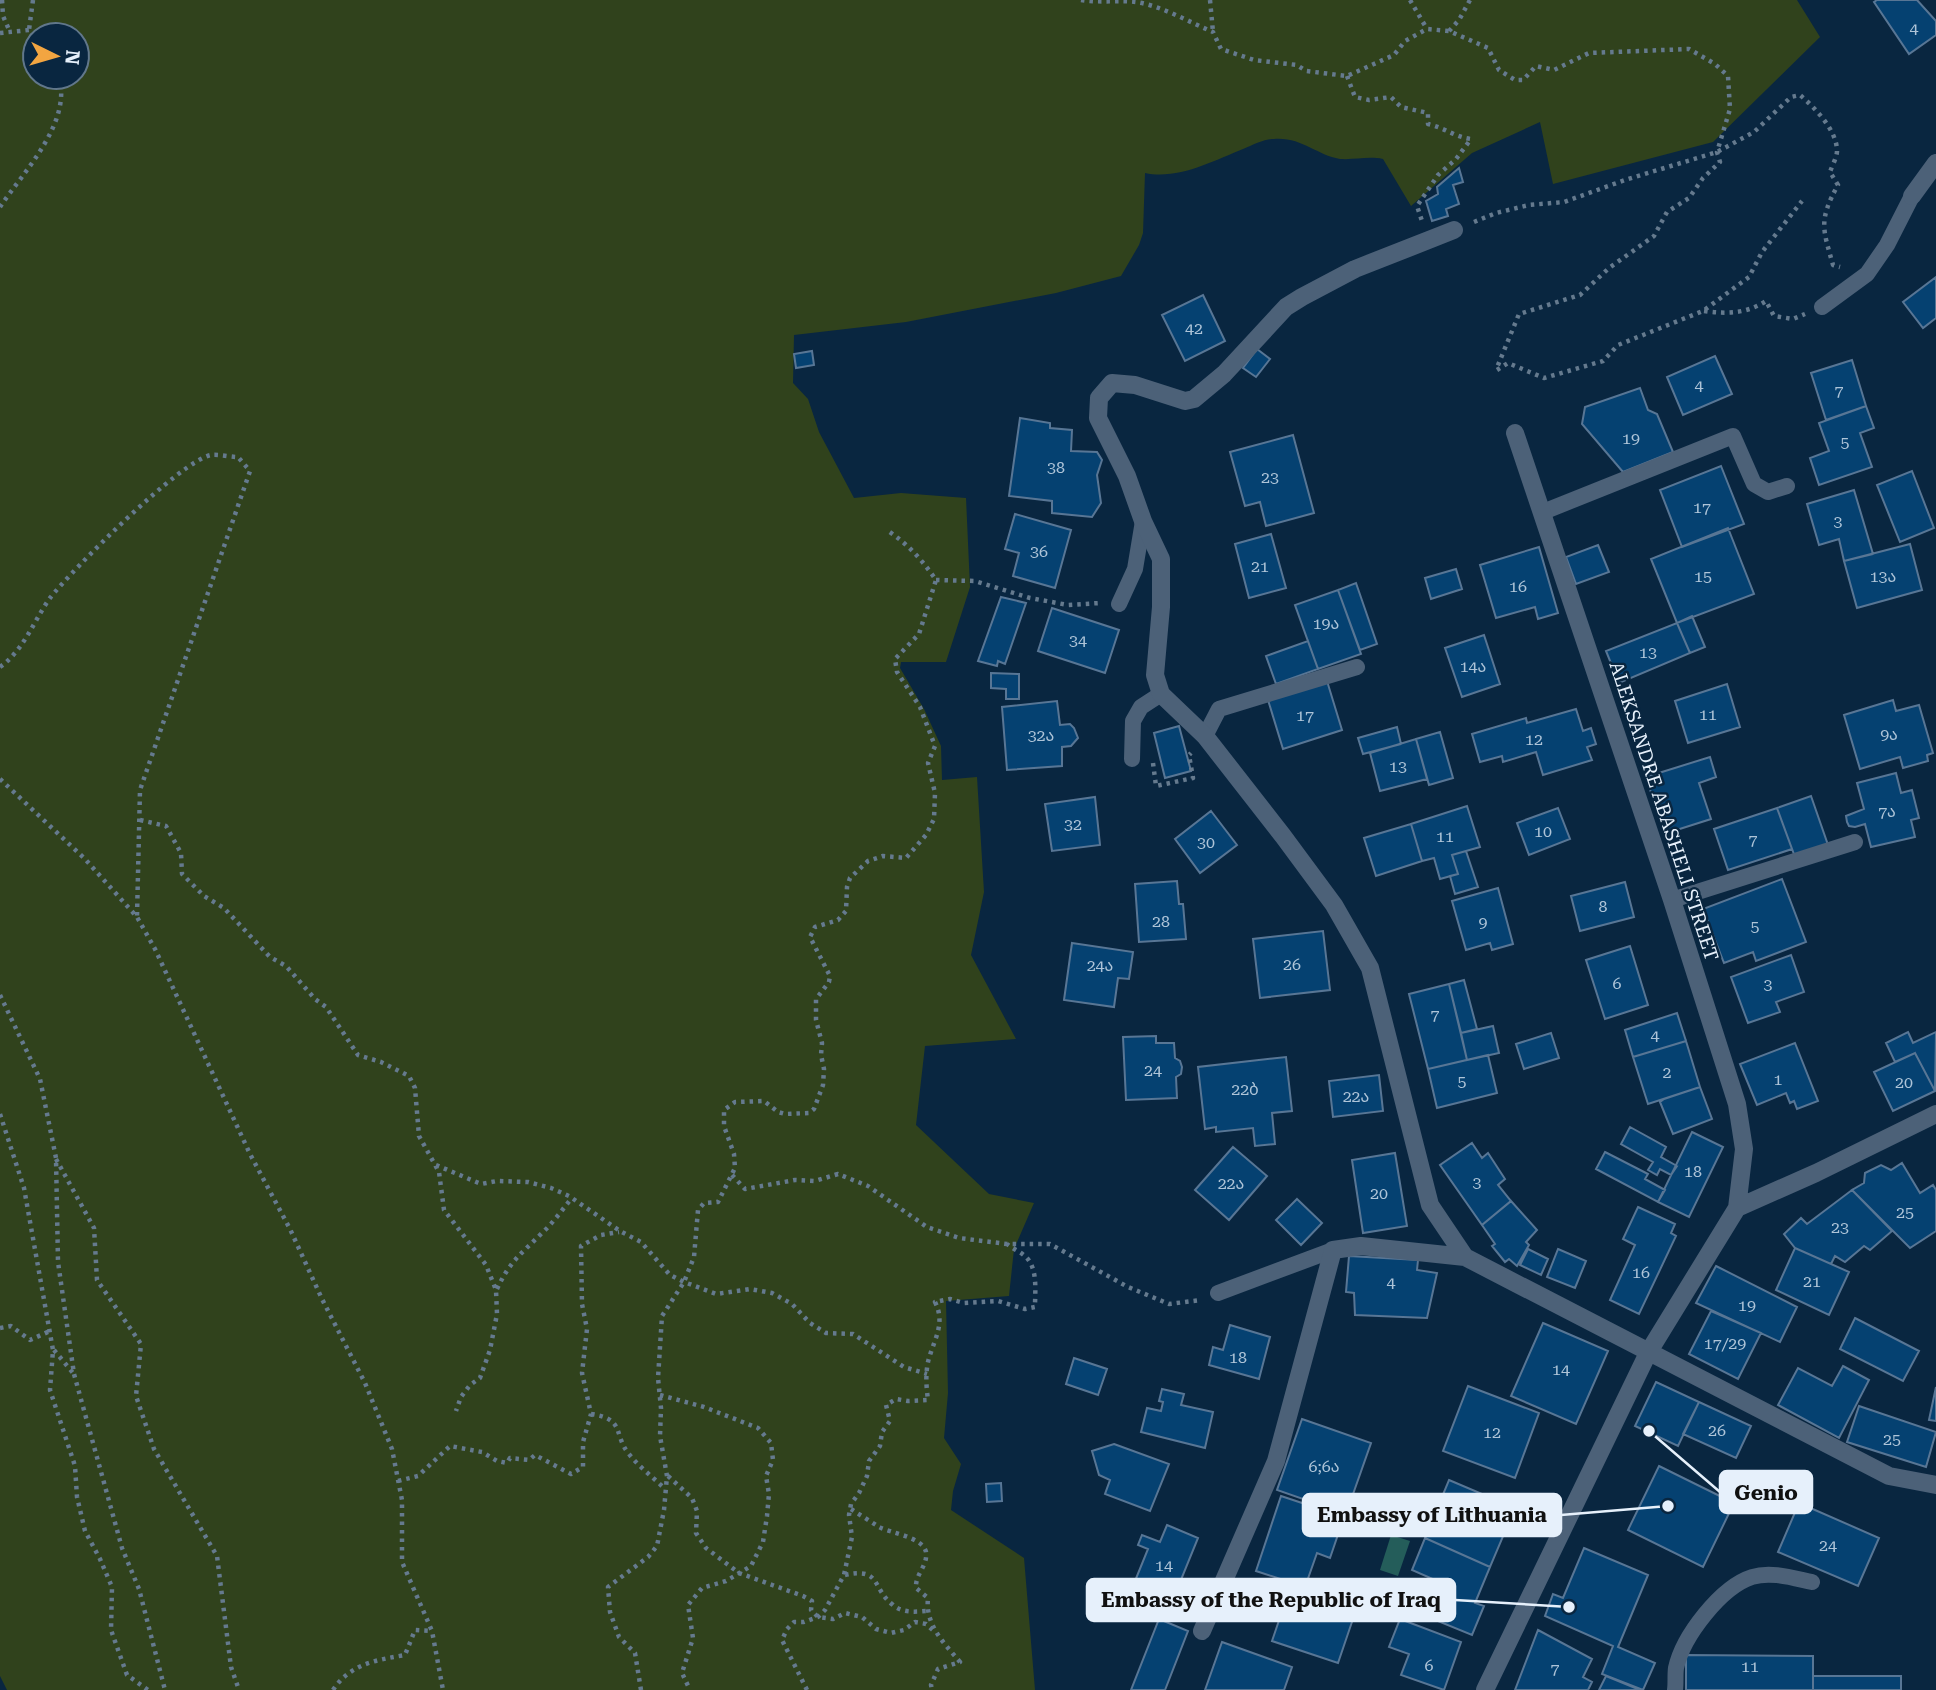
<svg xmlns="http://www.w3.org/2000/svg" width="1936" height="1690" viewBox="0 0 1936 1690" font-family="'Roboto Serif','Noto Sans Georgian',serif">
<rect width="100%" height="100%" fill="#092640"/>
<!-- green -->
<path fill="#30421c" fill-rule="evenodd" d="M0 0H1797L1820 37 1713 142 1553 184 1540 122 1472 153 1411 206 1383 159C1368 156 1355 160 1340 159 1316 155 1302 137 1274 139 1264 139 1253 145 1243 149 1213 161 1178 180 1145 173L1143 233 1139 245 1121 276 1056 293 906 322 794 335 793 383 808 399 819 432 854 498 901 493 966 498 970 587 946 662H901L900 668 924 709 941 746 942 780 977 777 984 892 971 955 1016 1039 925 1046 916 1125 989 1194 1034 1203 1014 1249 1009 1296 946 1301 948 1393 944 1438 961 1464 953 1491 951 1510 1024 1558 1035 1690H7L0 1676ZM35 35H77V77H35Z"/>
<!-- water -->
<path fill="#245d5a" d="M1391 1535 1410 1541 1398 1576 1380 1570Z"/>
<!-- building -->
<path fill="#054171" stroke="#587695" stroke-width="2" d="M1877 0H1917L1936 21V35L1909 54 1874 2Z
M1459 168 1463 182 1453 185 1459 204 1446 209 1448 216 1432 221 1426 201 1438 194 1437 187Z
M1936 277V318L1923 328 1903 302Z
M1203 295 1225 341 1185 361 1162 315Z
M1257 349 1270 359 1256 377 1243 368Z
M812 351 814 365 796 368 794 354Z
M1715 356 1732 394 1683 415 1667 377Z
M1852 360 1866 406 1826 420 1811 373Z
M1640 388 1648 410 1657 414 1673 452 1623 472 1582 424 1585 407Z
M1866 406 1874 428 1860 433 1872 467 1819 485 1810 458 1829 451 1819 423Z
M1020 418 1050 423V428L1072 430 1071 451 1097 452 1102 460 1097 475 1101 503 1092 517 1052 513V501L1009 496Z
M1293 435 1314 513 1266 526 1260 502 1245 506 1230 452Z
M1721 466 1744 524 1682 547 1660 490Z
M1912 471 1934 528 1900 542 1877 485Z
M1854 490 1873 554 1844 561 1839 539 1819 545 1807 504Z
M1015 514 1071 530 1055 588 1013 576 1019 553 1005 549Z
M1728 528 1754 594 1677 623 1651 559Z
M1271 534 1286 588 1249 598 1235 544Z
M1910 544 1922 590 1857 608 1844 561Z
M1598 545 1609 572 1576 584 1566 557Z
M1539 547 1558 613 1538 619 1535 607 1496 618 1480 565Z
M1456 569 1462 589 1431 599 1425 578Z
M1356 583 1377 644 1360 650 1338 590Z
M1338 590 1361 654 1318 669 1295 605Z
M1001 597 1026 603 1005 664 998 661 997 666 978 661Z
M1052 608 1119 630 1105 673 1038 651Z
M1692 616 1705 647 1690 653 1677 623Z
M1677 623 1690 653 1619 683 1606 651Z
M1484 635 1500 684 1462 697 1445 648Z
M1308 641 1318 669 1276 684 1266 656Z
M991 673 1019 674V699H1006V689L991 688Z
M1327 681 1342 730 1283 749 1268 700Z
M1727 684 1740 727 1688 743 1675 701Z
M1893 700 1896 711 1919 705 1933 753 1927 755 1928 761 1903 768 1900 757 1860 769 1844 715Z
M1057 701 1060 725 1070 724 1074 728 1078 738 1071 746 1062 747V766L1007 770 1002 707Z
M1576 709 1583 731 1591 728 1596 744 1587 747 1592 760 1543 775 1536 752 1503 762 1502 756 1480 762 1472 734 1526 718 1527 723Z
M1179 726 1191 771 1165 778 1154 733Z
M1397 727 1401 744 1363 754 1358 738Z
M1440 732 1453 778 1429 785 1416 739Z
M1416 739 1427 779 1380 791 1370 753Z
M1710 757 1716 777 1699 783 1711 819 1664 834 1646 777Z
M1896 773 1901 793 1912 790 1919 818 1911 820 1915 837 1871 847 1865 824 1855 827 1849 826 1847 822 1846 816 1864 809 1857 783Z
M1811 796 1828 845 1795 857 1777 808Z
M1095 797 1100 845 1052 851 1045 804Z
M1467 806 1480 847 1452 855 1458 874 1440 879 1434 858 1422 861 1411 824Z
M1558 808 1570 839 1529 855 1517 823Z
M1777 808 1792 849 1728 870 1714 829Z
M1211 811 1237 845 1200 873 1175 839Z
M1411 824 1422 861 1376 876 1364 838Z
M1466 851 1478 887 1455 894 1450 876 1458 874 1452 855Z
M1782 879 1806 942 1756 961 1753 952 1724 963 1703 909Z
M1177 881 1179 904H1183L1186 939 1139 942 1135 884Z
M1625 882 1634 917 1580 931 1571 896Z
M1498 888 1513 944 1492 950 1490 943 1466 950 1452 901Z
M1323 931 1330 990 1260 998 1253 939Z
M1072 943 1133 952 1129 979 1118 978 1114 1007 1064 1000Z
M1630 946 1648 1005 1605 1019 1586 960Z
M1791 955 1804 992 1776 1002 1780 1012 1748 1023 1731 977Z
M1464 980 1477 1029 1461 1033 1449 984Z
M1449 984 1467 1060 1428 1069 1409 994Z
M1677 1013 1686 1041 1633 1057 1625 1030Z
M1493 1026 1499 1053 1467 1060 1461 1033Z
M1908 1032 1913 1043 1936 1032 1935 1091 1915 1053 1895 1062 1886 1043Z
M1551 1033 1559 1058 1524 1069 1516 1044Z
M1156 1036V1043H1174L1175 1058 1180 1061 1182 1067 1181 1074 1176 1077 1177 1098 1126 1100 1123 1037Z
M1686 1041 1700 1087 1648 1104 1633 1057Z
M1795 1043 1818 1101 1797 1109 1794 1101 1790 1103 1786 1093 1757 1105 1740 1064Z
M1915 1053 1935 1091 1893 1111 1874 1072Z
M1488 1055 1497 1093 1437 1108 1428 1069Z
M1286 1057 1292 1111 1272 1113 1275 1144 1255 1146 1253 1128 1216 1132V1127L1205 1129 1198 1067Z
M1379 1075 1383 1111 1333 1117 1329 1081Z
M1700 1087 1712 1119 1673 1134 1660 1102 1664 1099Z
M1630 1127 1666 1147 1661 1157 1677 1166 1671 1175 1660 1169 1657 1175 1648 1170 1653 1162 1621 1144Z
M1692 1132 1723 1147 1689 1217 1658 1202Z
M1472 1143 1482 1158 1488 1153 1505 1179 1498 1185 1511 1201 1482 1225 1440 1165Z
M1233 1147 1267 1176 1229 1220 1195 1190Z
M1605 1152 1648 1174 1645 1179 1665 1190 1658 1202 1596 1169Z
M1395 1153 1407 1226 1363 1233 1352 1160Z
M1902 1163 1920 1193 1933 1185 1936 1190V1231L1910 1248 1852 1190 1864 1183 1865 1173 1881 1165 1891 1170Z
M1852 1190 1892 1231 1870 1250 1864 1246 1845 1262 1835 1256 1831 1264 1795 1248 1784 1234 1801 1218 1807 1224Z
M1297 1199 1322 1223 1301 1245 1276 1220Z
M1511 1201 1537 1230 1526 1242 1529 1245 1517 1266 1509 1259 1505 1262 1492 1246 1495 1244 1482 1225Z
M1638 1207 1675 1224 1671 1233 1676 1236 1639 1314 1610 1300 1635 1245 1623 1239Z
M1795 1248 1849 1272 1829 1315 1776 1290Z
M1528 1249 1548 1259 1541 1275 1520 1265Z
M1558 1249 1586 1261 1575 1288 1547 1277Z
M1349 1256 1418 1260 1417 1270 1437 1273 1427 1318 1355 1315 1354 1293 1346 1292Z
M1716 1266 1797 1307 1780 1342 1696 1303Z
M1711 1311 1761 1333 1738 1379 1689 1354Z
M1855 1318 1919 1351 1903 1381 1840 1349Z
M1543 1323 1608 1351 1576 1424 1511 1396Z
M1230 1325 1270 1337 1259 1379 1209 1365 1213 1347 1223 1350Z
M1074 1358 1107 1369 1098 1395 1066 1384Z
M1843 1366 1869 1380 1839 1438 1778 1405 1798 1368 1832 1386Z
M1656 1382 1699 1402 1678 1446 1635 1426Z
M1468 1386 1539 1413 1515 1478 1443 1451Z
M1936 1387V1421L1929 1420Z
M1162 1389 1184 1394 1181 1405 1213 1412 1205 1448 1141 1432 1147 1408 1161 1411 1163 1402 1159 1401Z
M1699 1402 1751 1426 1736 1458 1683 1434Z
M1859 1406 1936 1432 1926 1467 1847 1442Z
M1302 1419 1371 1443 1346 1514 1277 1490Z
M1114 1444 1169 1464 1150 1511 1105 1494 1110 1480 1099 1475 1092 1451Z
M1659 1466 1734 1503 1703 1567 1628 1530Z
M1449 1480 1515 1508 1490 1567 1425 1538Z
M1001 1483 1002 1501 987 1502 986 1484Z
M1281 1496 1344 1517 1330 1558 1317 1553 1305 1587 1256 1571Z
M1799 1503 1879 1538 1858 1586 1778 1552Z
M1167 1525 1198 1538 1174 1597 1135 1581 1148 1549 1138 1545 1142 1535 1160 1542Z
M1425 1538 1490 1567 1475 1603 1484 1606 1472 1635 1428 1617 1442 1583 1412 1570Z
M1584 1548 1648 1575 1618 1647 1655 1663 1643 1690 1602 1674 1613 1646 1545 1616 1553 1594 1563 1598Z
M1288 1594 1354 1616 1338 1663 1272 1641Z
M1159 1619 1188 1631 1165 1690H1131Z
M1400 1619 1461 1642 1444 1690 1401 1675 1409 1654 1389 1647Z
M1538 1630 1592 1659 1583 1677 1592 1682 1588 1690H1515Z
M1222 1642 1292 1667 1284 1690H1205Z
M1686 1655 1813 1656V1690H1686Z
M1606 1676 1640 1690H1599Z
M1813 1676H1901V1690H1813Z"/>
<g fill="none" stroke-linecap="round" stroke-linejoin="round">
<!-- path -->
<path stroke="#657a8e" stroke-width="4.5" stroke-dasharray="3.5 5" stroke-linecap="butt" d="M2 0 3 16 10 32
M33 0 29 30 35 38
M1081 0C1100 3 1120 0 1136 2 1162 6 1189 22 1213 32L1221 49 1254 60 1297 65 1306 71 1347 76 1394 55 1405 41 1427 29 1449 31 1488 48 1499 70 1515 80H1523L1536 66 1554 70 1589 53 1689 49 1715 64 1728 76 1730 109 1717 152 1720 162 1703 178 1689 198 1667 212 1654 236 1609 268 1580 295 1519 314 1496 370
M1210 0 1213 32
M1410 0 1427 29
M1449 31 1459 20 1470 0
M0 33 29 30
M1347 76 1355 97 1369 100 1391 97 1401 107 1428 113V124C1445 128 1455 137 1471 139L1456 159 1438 175 1417 206 1422 221
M0 207C24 171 72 123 59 77
M1474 222 1496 213 1529 205 1564 202 1625 180 1717 152 1754 132 1791 97 1800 95C1814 107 1837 130 1837 151 1837 157 1832 166 1830 172L1838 185C1818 221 1823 229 1833 265L1840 267
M1704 311C1727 314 1746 314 1766 301L1774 316 1793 319 1805 314
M1497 370 1508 363 1544 378 1603 361 1618 345 1703 311 1749 277 1762 252 1802 201
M936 580 975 581 1030 598 1068 605 1100 603
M0 667C24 650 33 622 50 598 72 570 180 461 211 455 219 454 230 457 238 457L250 471 140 790 137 916
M1153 763 1156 786 1193 778 1189 755 1191 753
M0 779 85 859 137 917 155 949 250 1154 290 1229 322 1299 365 1383 392 1449 402 1500V1562L432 1631 443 1690
M140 820 166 826 181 853 182 874 204 896 224 908 270 957 286 966 315 999 326 1007 358 1055 381 1062 409 1076 415 1088 419 1136 439 1172 444 1210 486 1265 496 1290 497 1314 490 1350 480 1378 470 1385 461 1397 456 1411
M0 995 40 1079 56 1158 58 1262 74 1374 122 1548 139 1589 165 1690
M0 1114 24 1188 53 1350 50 1390 75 1466 77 1497 85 1531 100 1559 112 1587 111 1630 127 1675 148 1690
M56 1159 94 1228 97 1280 141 1344 136 1396 154 1449 217 1556 231 1667 239 1690
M436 1165 481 1184 497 1181 528 1182 551 1188 569 1196 620 1231 641 1242 670 1275 684 1282 716 1294 750 1289 772 1293 792 1304 810 1323 826 1333 853 1334 904 1367 927 1374
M732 1175 745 1189 795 1180 815 1181 838 1174 868 1186 927 1227 959 1238 1007 1244H1050L1128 1287 1169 1304 1201 1300
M497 1289C510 1261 521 1254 542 1233 553 1223 562 1210 571 1199
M0 1328 11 1326 30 1340 50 1331
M54 1350 73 1373
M660 1395 704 1407 758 1428 771 1443 773 1460 766 1476 769 1494 767 1516 763 1542 751 1566 726 1581 702 1588 688 1605 693 1638 682 1673 690 1690
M591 1414C626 1419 613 1435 629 1454 639 1467 653 1477 665 1489
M668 1476 692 1498 697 1511 696 1533 706 1548 739 1573 803 1596 812 1601 811 1610 818 1617 833 1619 845 1613 862 1617 876 1629 891 1633 904 1630 915 1622 926 1624 935 1632
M398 1481 418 1476 450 1446 482 1452 497 1461 507 1463 510 1458 529 1460 535 1455 571 1474 583 1467V1442L591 1414 582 1373 587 1329 582 1304 581 1246 601 1235 619 1232
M851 1509C860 1515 870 1521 879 1527 890 1533 923 1537 926 1552 928 1566 915 1574 916 1588L928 1598C925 1625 944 1643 960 1662L938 1669 931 1685 932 1690
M845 1575C882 1567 871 1588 893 1605 902 1613 915 1612 926 1611
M333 1690C350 1664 376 1660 405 1655L415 1630 432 1631
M641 1690 635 1653 619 1637 610 1612 608 1587 648 1557 657 1546 664 1510 667 1476 660 1436 661 1408 658 1378 662 1316 684 1282 694 1257 698 1210 704 1203 718 1202 735 1168 734 1154 724 1126V1110L735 1102 764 1101 778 1112 785 1114 809 1113 814 1109 823 1085 824 1069 821 1055 822 1043 816 1020V999L829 982 830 976 810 937 815 927 838 920 846 911 847 887 850 878 868 861 883 856 906 858 926 835 934 819 935 793 928 763 935 746 920 707 897 672 895 659 919 634 936 580C922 560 908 544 888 531
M807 1690 782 1640 787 1629 794 1622H804L818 1617 825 1610 844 1575 852 1537 849 1515 851 1504 859 1493 867 1476 869 1461 880 1446 882 1432 890 1421 886 1405 896 1399 908 1401 928 1400C926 1385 925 1369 930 1355 936 1336 945 1322 935 1302L950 1299 964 1303 998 1301 1025 1309 1035 1307C1035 1291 1038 1269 1026 1257 1021 1252 1013 1249 1007 1244"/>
<!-- lane -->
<path stroke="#4c6178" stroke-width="16" d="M1822 307 1867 274 1887 245 1912 196
M1543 512 1733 436 1754 484 1768 492 1787 486
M1119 604 1135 569 1143 521
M1205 736 1219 709 1357 667
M1132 759 1133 721 1141 707 1161 694
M1672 900 1855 842
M1218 1293 1333 1250
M1675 1690C1676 1683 1675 1675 1676 1668 1683 1636 1721 1587 1752 1577 1771 1571 1793 1578 1812 1582"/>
<!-- street -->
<path stroke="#4c6178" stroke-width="18" d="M1912 196 1936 163
M1454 230 1355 269 1302 297 1286 307 1224 374 1194 399 1185 401 1135 385 1112 383 1099 398 1098 418 1127 476 1143 521 1161 559V607L1155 675 1161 694 1205 736 1283 836 1334 905 1370 968 1430 1205 1465 1257 1889 1476 1936 1485
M1515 433 1672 900 1737 1104 1744 1149 1737 1208
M1202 1631 1276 1461 1333 1250 1361 1246 1465 1257
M1485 1690 1648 1353 1737 1208 1816 1173 1936 1114"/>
</g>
<g text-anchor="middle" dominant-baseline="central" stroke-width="5" stroke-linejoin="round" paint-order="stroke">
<!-- number labels -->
<g font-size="16" fill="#aec4d8">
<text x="1914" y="28">4</text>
<text x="1194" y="328">42</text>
<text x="1699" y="385">4</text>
<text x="1839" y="390">7</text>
<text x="1631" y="438">19</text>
<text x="1845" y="442">5</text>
<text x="1056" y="467">38</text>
<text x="1270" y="477">23</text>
<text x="1702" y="507">17</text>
<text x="1838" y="521">3</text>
<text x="1039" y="551">36</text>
<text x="1260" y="566">21</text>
<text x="1703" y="576">15</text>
<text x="1883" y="576">13ა</text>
<text x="1518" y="586">16</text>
<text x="1326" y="623">19ა</text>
<text x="1078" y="640">34</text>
<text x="1648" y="652">13</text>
<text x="1473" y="666">14ა</text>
<text x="1708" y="714">11</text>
<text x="1305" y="715">17</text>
<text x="1889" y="734">9ა</text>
<text x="1041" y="735">32ა</text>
<text x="1534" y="739">12</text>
<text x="1398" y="766">13</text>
<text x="1887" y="811">7ა</text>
<text x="1073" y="824">32</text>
<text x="1543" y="831">10</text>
<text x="1445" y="836">11</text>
<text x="1753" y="839">7</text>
<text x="1206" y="842">30</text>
<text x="1603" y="906">8</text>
<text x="1161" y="921">28</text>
<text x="1483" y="922">9</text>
<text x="1755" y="926">5</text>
<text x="1292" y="964">26</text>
<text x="1100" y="965">24ა</text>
<text x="1617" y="983">6</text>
<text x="1768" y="984">3</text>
<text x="1435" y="1014">7</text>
<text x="1655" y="1035">4</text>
<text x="1153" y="1070">24</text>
<text x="1667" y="1072">2</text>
<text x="1778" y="1079">1</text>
<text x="1462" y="1081">5</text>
<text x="1904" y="1082">20</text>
<text x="1245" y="1089">22ბ</text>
<text x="1356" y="1096">22ა</text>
<text x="1693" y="1171">18</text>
<text x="1477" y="1182">3</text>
<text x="1231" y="1183">22ა</text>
<text x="1379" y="1193">20</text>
<text x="1905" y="1212">25</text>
<text x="1840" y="1227">23</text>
<text x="1641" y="1272">16</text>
<text x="1812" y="1281">21</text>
<text x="1391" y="1282">4</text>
<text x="1747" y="1305">19</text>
<text x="1725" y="1343">17/29</text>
<text x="1238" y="1357">18</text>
<text x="1561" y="1369">14</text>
<text x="1717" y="1430">26</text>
<text x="1492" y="1432">12</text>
<text x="1892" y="1439">25</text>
<text x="1324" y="1466">6;6ა</text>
<text x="1828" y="1545">24</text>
<text x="1164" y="1565">14</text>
<text x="1429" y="1665">6</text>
<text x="1750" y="1666">11</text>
<text x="1555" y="1668">7</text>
</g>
<!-- street labels -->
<g font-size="19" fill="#e6f0fb" stroke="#092640">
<text transform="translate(1664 811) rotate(72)">ALEKSANDRE ABASHELI STREET</text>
</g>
</g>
<!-- callouts -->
<path fill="none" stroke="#e6f0fb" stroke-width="2.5" d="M1649 1431L1720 1492M1668 1506L1561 1515M1569 1607L1455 1600"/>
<g fill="#e6f0fb" stroke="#092640" stroke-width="2.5">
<circle cx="1649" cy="1431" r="7"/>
<circle cx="1668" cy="1506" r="7"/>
<circle cx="1569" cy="1607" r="7"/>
</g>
<g fill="#e6f0fb" stroke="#e6f0fb" stroke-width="2.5">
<rect x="1720" y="1471" width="92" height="42" rx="7"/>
<rect x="1303" y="1494" width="258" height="42" rx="7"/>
<rect x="1087" y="1579" width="368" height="42" rx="7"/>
</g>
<g font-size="21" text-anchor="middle" font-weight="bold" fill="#111">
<text x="1766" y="1500">Genio</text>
<text x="1432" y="1522">Embassy of Lithuania</text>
<text x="1271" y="1607">Embassy of the Republic of Iraq</text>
</g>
<!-- north arrow -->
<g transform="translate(56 56) rotate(95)"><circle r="33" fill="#092640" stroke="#61778b" stroke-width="2"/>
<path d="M0-5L12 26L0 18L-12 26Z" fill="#f2a541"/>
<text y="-10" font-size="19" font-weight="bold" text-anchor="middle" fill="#e6f0fb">N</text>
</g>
</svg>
